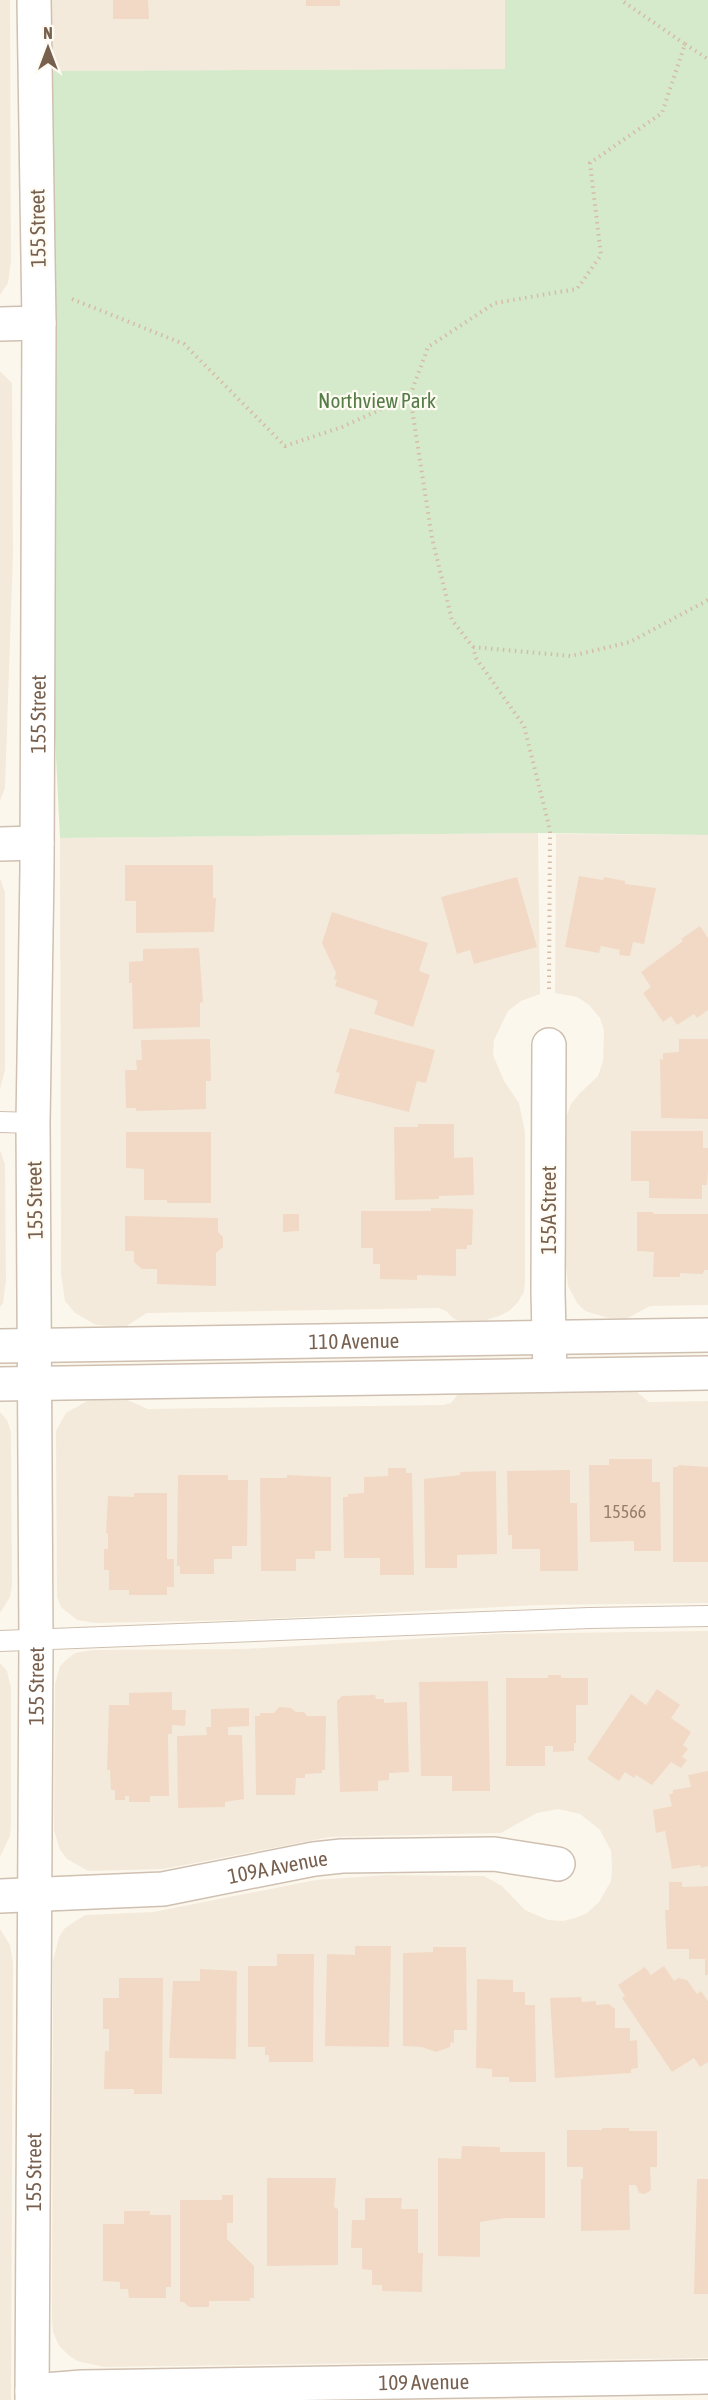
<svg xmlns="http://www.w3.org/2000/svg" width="708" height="2400" viewBox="0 0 708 2400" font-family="'Asap Condensed',sans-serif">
<rect width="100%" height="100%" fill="#fcf7ec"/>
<!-- residential -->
<path fill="#f4eadb" d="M0 0H10L11 261 8 283 0 295Z
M41 0H505V69L41 71Z
M0 371 12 383 13 554 5 788 0 801Z
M538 833 540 994 521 1001 508 1011 494 1040 493 1055 504 1081 519 1103 525 1132V1281L524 1292 518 1302 509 1311 499 1316 486 1320 461 1321 454 1319 446 1311 438 1308 147 1313 125 1327 96 1325 75 1313 65 1301 61 1275 60 838Z
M556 834 708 835V1305L650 1306 626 1319 608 1318 585 1311 577 1303 568 1286 566 1265 565 1128 567 1115 571 1104 579 1094 598 1076 603 1061 604 1031 600 1018 589 1005 577 997 555 993Z
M0 878 5 892V1070L0 1089Z
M0 1150 5 1164 6 1281 3 1303 0 1307Z
M632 1390 637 1392 649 1402 708 1401V1603L539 1605 242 1620 96 1623 77 1620 61 1607 57 1597 56 1431 66 1413 87 1401 123 1398 148 1409 443 1405 451 1403 458 1394 465 1392Z
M0 1412 7 1420 11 1432 12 1587 10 1597 0 1613Z
M708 1631V2358L104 2367 77 2361 67 2354 58 2344 53 2332 52 2320 53 1961 59 1937 65 1928 85 1915 153 1912 316 1880 387 1875 484 1876 502 1886 525 1910 548 1920 563 1921 575 1918 587 1913 599 1902 611 1881 612 1868 611 1851 600 1830 580 1814 558 1809 537 1813 501 1833 330 1837 163 1869 88 1871 67 1859 60 1850 54 1830 55 1684 60 1666 67 1659 75 1653 93 1650 244 1649 496 1634Z
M0 1663 7 1671 11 1688V1822L10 1836 0 1857Z
M0 1929 10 1945 13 1963 11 2400H0Z"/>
<!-- green -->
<path fill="#d5eaca" d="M505 0H708V835L538 833 60 838 50 635 41 71 505 69Z"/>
<!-- building -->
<path fill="#f1d9c5" d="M113 0H148L149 19H113Z
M306 0H340V6H306Z
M125 865H213V898H216L214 932 136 933V901H125Z
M579 876 603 880 604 877 625 881V884L656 888 644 944 633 942 630 956 619 955 620 950 601 946 599 953 565 947Z
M517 877 537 947 474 964 470 950 457 954 441 897Z
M332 912 428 943 419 971 430 975 413 1027 374 1014 378 1001 335 986 337 980 334 979 336 973 322 943Z
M700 926 708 938V1010L697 1018 694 1014 677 1025 671 1016 663 1022 643 993 651 987 641 972 683 941 681 939Z
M199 948 203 1002 200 1003V1027L133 1029 132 983H129V962L143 961V949Z
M350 1028 435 1050 426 1083 417 1081 409 1112 334 1093 340 1073 336 1072Z
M210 1039 211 1081H206V1109L136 1111V1108H126L125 1070H137L136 1060H142L141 1040Z
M679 1039H708V1119L661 1118 660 1059 663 1060V1053L679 1052Z
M418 1124H454V1158L473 1157 474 1195 439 1196V1199L395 1200 394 1127H418Z
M631 1131H703V1148H708V1168L707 1185H702V1199L649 1198V1181H631Z
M126 1132H211V1203H167V1200H144V1169L126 1168Z
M431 1208 473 1209 472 1245H467V1249H456V1276L417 1275V1280L380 1279V1264H373V1248H361V1211H431Z
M637 1212H653V1214H708V1270H704L703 1274 680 1273V1277H653L654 1252 637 1251Z
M283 1214H299V1231L283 1232Z
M125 1216 218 1218V1232L223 1237V1247L216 1253V1286L157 1284V1269H142L134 1262V1251H125Z
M609 1459H652V1482H660L661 1551H634V1541L590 1542 589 1465H609Z
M678 1465 708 1467V1562H673V1467H678Z
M388 1468H406V1473H412L414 1575H380V1558H344L343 1497H348V1494L364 1493V1477L388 1476Z
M570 1470V1503H577L578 1571H540V1549H512V1535H508L507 1471Z
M496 1471 497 1554 457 1555V1568H425L424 1479 460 1475V1472Z
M178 1475H228V1480H248L247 1546H232V1559H214V1574H180V1566H177Z
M287 1475 331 1477V1551H315V1559H296V1571H261L260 1478H287Z
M134 1493H167V1559H174V1587H167V1595H129V1590H109V1570H104V1549H108V1533H106L108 1496 134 1497Z
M548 1675H561V1678H588V1705H576V1743H574V1751L553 1752V1746H545V1766H506V1678H548Z
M488 1681 490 1791H452V1776H421L419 1682Z
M657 1689 680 1705 671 1718 691 1732 683 1745 688 1749 682 1757 687 1760 681 1768 671 1762 652 1785 636 1775 634 1778 625 1772 619 1781 587 1759 631 1694 646 1705Z
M172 1692V1710H186L185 1726 172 1725V1734H168L169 1796H150V1802H129V1796H125V1800H115V1790H111L110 1770H107L109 1705H129V1693Z
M375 1695 376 1699H384V1703L407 1702 409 1772 389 1773V1780L378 1781V1791L340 1792 337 1701 342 1696Z
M279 1707 291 1708 296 1712H304L307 1716H326L325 1770H322V1773L305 1774V1778H296L295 1795H256L255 1716H260V1713H274Z
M249 1708V1726L228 1727V1735H242L244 1799 225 1802V1807L178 1808 177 1736 207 1735 206 1727H211V1709Z
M708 1771V1866L701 1868 700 1865 672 1869 665 1831 656 1833 653 1810 672 1806 669 1795 673 1793V1790L691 1787 688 1775Z
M669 1882H682V1887L708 1886V1975H705V1959H689V1949H667L665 1910H669Z
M355 1946H391L389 2047 325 2046 327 1954 355 1955Z
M433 1947H466L467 2030H454V2043L451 2042 450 2047 436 2052 422 2047 403 2046V1953L433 1952Z
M277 1954H314L313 2062H269V2055H265V2047H248V1966H277Z
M664 1966 674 1981 678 1978 687 1980 697 1994 701 1991 708 2001V2062L700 2067 694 2058 672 2072 622 1998 625 1996 618 1985 645 1967 651 1975Z
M200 1969 237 1971 236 2059 169 2058 173 1981H200Z
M119 1978H163L162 2094H134V2089H104L105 2051H109V2029H103V1998H119Z
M477 1979 513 1980V1992H525V2005H535L536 2082H509V2077H492V2069L476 2068Z
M581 1997 582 2002 596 2001V2005L609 2004 615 2009V2028H630V2041L637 2040 638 2068 631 2069V2073L555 2078 550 1998Z
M602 2128H629V2131H657V2167H650L651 2190 645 2194 639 2193 636 2185H629L630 2230 581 2231V2179H583V2167H567V2130H602Z
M462 2146 500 2147V2152H545V2218H505L480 2222V2257L438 2256V2158L461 2159Z
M267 2178H336L334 2207 338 2209V2265L267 2266Z
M697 2179H708V2294H694Z
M222 2195H233V2223H227V2239L254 2266V2298H250V2301H209V2307H189L184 2302H180V2200H222Z
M365 2198H402L401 2209H418V2253H423L422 2292 382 2291V2285H372V2270L362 2269V2248H351L352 2220H365Z
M124 2211H150V2215H171V2287H166V2298H129L128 2289H120V2282L103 2281V2224H124Z"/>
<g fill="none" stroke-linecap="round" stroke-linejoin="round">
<defs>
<path id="service" d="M0 1122 33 1123
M0 1641 589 1618 708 1616"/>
<g id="minor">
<path d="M0 324 39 323"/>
<path d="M0 844 37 843"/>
<path d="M549 1045 548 1293 550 1375"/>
<path id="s1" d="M0 1896 163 1889 314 1859 342 1856 494 1854 558 1864"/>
<path id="s2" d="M32 2391 82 2387 708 2377"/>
<path id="s3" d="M32 2400 36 1641 33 1123 37 870 39 323 34 0"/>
</g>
<g id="tertiary">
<path id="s4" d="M0 1346 708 1335"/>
<path d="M0 1384 708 1373"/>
</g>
</defs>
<!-- service casing -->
<use href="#service" stroke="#cfc0b1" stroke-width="22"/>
<!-- minor casing -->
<use href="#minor" stroke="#cfc0b1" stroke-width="36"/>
<!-- tertiary casing -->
<use href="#tertiary" stroke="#cfc0b1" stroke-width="36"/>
<!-- path -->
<path stroke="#d6bca7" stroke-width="4" stroke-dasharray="1.5 4.5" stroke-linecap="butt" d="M685 44 708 59
M72 299 184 344 285 446 342 427 410 396
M473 647 571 656 630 642 708 600
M549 989 550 830 524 726 476 658 473 647 452 620 432 538 410 396 428 347 495 303 577 289 601 255 590 163 662 113 685 44 621 0"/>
<!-- service -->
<use href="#service" stroke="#fff" stroke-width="20"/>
<!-- minor -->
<use href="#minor" stroke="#fff" stroke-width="33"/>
<!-- tertiary -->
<use href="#tertiary" stroke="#fff" stroke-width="33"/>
</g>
<g text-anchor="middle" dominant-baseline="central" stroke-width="4.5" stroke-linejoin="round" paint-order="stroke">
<!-- number labels -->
<g font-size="18" fill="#967e6c">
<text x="625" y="1511">15566</text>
</g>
<!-- street labels -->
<g font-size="21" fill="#78604f" stroke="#fefbf3">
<text transform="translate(37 228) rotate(-91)">155 Street</text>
<text stroke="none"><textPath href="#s3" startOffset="1686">155 Street</textPath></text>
<text transform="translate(34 1200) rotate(-91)">155 Street</text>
<text transform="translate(548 1210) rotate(-90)">155A Street</text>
<text stroke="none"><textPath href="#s4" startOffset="354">110 Avenue</textPath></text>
<text stroke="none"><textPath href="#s3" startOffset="714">155 Street</textPath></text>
<text stroke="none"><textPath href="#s1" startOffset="280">109A Avenue</textPath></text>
<text stroke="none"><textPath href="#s3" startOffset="228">155 Street</textPath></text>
<text stroke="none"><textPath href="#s2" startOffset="392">109 Avenue</textPath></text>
</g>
<!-- park labels -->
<g font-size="21" fill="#547d47" stroke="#fefbf3">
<text x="377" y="400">Northview Park</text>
</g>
</g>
<!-- north arrow -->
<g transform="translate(48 48)" stroke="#fefbf3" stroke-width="4.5" paint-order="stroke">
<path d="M0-4.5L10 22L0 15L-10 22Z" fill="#78604f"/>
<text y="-9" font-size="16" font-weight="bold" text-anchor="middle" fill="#78604f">N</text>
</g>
</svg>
